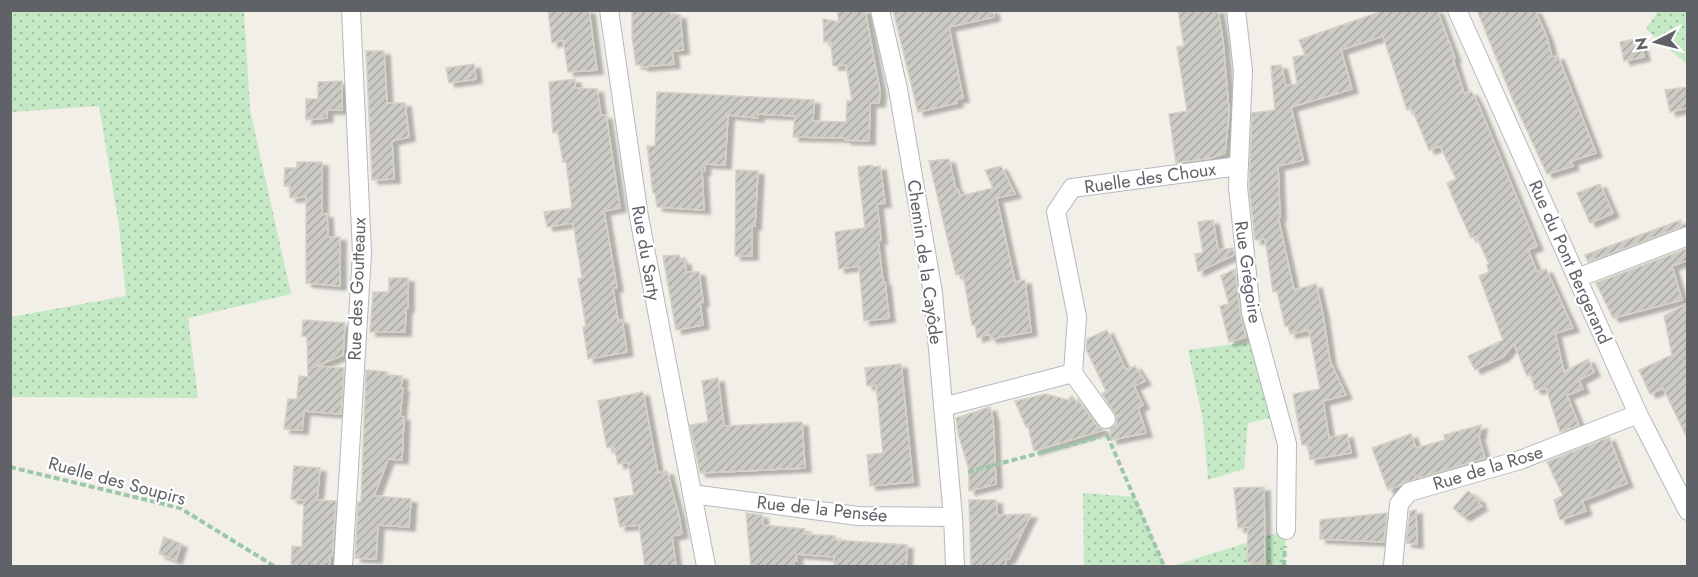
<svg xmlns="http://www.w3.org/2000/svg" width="1698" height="577" viewBox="0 0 1698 577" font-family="Jost,sans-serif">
<defs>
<pattern id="grass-dots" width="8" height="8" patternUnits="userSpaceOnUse" patternTransform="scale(1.5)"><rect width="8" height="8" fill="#c5e8c5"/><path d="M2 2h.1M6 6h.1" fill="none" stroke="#a3c0a4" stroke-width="1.8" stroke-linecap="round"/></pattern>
<pattern id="building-hatch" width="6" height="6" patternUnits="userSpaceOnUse" patternTransform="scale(1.5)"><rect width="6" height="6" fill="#cccac5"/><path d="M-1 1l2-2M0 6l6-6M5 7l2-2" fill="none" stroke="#a9a8a4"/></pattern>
<filter id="shadow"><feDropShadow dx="6" dy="4" stdDeviation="1.5" flood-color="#0004"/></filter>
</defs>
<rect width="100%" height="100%" fill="#f1efe8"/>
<!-- grass -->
<path fill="url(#grass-dots)" d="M11 10 244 11 250 110 291 294 188 318 198 398 11 397V317L126 296 119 225 99 106 11 112Z
M1658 11H1687V64L1646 29Z
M1251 342 1271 418 1248 423 1244 469 1208 480 1203 420 1188 350Z
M1083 493 1134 497 1165 566H1084Z
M1286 530 1284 566H1173Z"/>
<!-- building -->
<path fill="url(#building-hatch)" stroke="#d6d1c6" stroke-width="1.5" filter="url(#shadow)" d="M548 10H589L597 70 568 72 563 40 552 43Z
M632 10H669L670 14 680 15 683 50 672 51 674 64 642 67V64L636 65 632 37Z
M837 10H865L880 91 879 103H870L869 141 845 140V138L793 137 795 116 758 114V118L728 115 725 165 704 164 705 171H702L704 210 657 207 655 193H653L647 146H655L657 92 814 100 813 121 846 122 847 101H852L846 65 833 66 831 42H824L823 19 839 22Z
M893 10H993L994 17 949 27 963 98 956 99 957 103 918 112Z
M1178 10H1218L1223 41 1229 112 1225 153 1211 158 1176 163 1169 114 1187 111 1177 47 1184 46Z
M1385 10H1437L1455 58 1453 59 1464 93 1472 92 1479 106 1537 246 1528 250 1537 272 1546 269 1573 328 1555 333 1564 372 1588 359 1594 372 1579 380 1583 389 1567 395 1579 425 1560 432 1546 388 1535 390 1531 375 1527 376 1514 344 1503 357 1475 370 1468 356 1503 340 1479 276 1489 272 1487 265 1489 264 1476 236 1471 238 1453 198 1447 183 1456 179 1440 146 1429 150 1412 109 1407 110 1383 36 1341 50 1352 89 1291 107 1303 160 1278 166 1280 217H1278L1294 290 1316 284 1323 315 1330 361 1346 395 1323 401 1329 438 1347 434 1351 453 1310 460 1308 445H1302L1293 394 1320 389 1309 330 1290 334 1288 325 1285 326 1277 291 1273 292 1265 239 1255 240 1249 187 1252 113 1275 110 1271 66 1281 65 1286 86 1297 84 1293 57 1305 55 1299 40Z
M1477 10H1535L1547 37 1552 57 1558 56 1596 153 1571 161 1573 166 1547 174 1513 100Z
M1640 38 1644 57 1624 61 1620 42Z
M366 51H384L387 103H405L409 137 392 141 394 179 372 180Z
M474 64 476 79 449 83 446 68Z
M575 79V88L597 89 601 116 606 115 620 208 604 211 617 288H613L618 321 622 320 627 352 588 359 583 327 586 326 578 279 582 278 573 223 547 227 544 212 572 208 566 162H563L558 132 553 133 549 82Z
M342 81V110H327V118L306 120V99H318V82Z
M1688 87V108L1670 112 1665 90Z
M949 159 956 190 958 189 960 196 993 188 985 170 1001 166 1015 194 997 198 996 196 1015 282 1025 280 1031 332 991 339 989 334 977 338 975 325H972L963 274 956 275 929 161Z
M297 162H322V215L327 214 328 237H340V286L306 283V197L290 198V186H284L285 168H297Z
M872 165V167L880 166 885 203 877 204 881 240H878L883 282H885L889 318 864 321 859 266 839 269 835 232 865 228 858 167Z
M736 170 758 171 755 226H752V256H735Z
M1600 184 1613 213 1590 223 1577 193Z
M1213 220 1218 250 1233 248 1234 255 1198 272 1195 254 1203 253 1198 222Z
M1681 220V227L1588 262 1585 255Z
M1686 249 1688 260 1672 266 1682 300 1613 318 1596 283Z
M679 255 681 261H685L686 272H699L703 302 700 303 703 325 676 330 663 256Z
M1235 269 1240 313 1246 337 1229 342 1220 306 1229 304 1221 276Z
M389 278H408V308H406L405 332H370L373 292H389Z
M1688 303V440L1663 388 1650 394 1639 370 1672 355 1664 316Z
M303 320 345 323 343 355 316 366 344 368 341 414 304 411 302 430 284 429 288 399H297L299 376 308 377 307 337 302 336Z
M1107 330 1126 370 1135 366 1145 381 1134 386 1143 405 1138 408 1146 433 1111 440 1110 429 1116 424 1117 417 1102 394 1106 391 1086 349 1087 339Z
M901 364 913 482 870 486 867 455 883 453 876 385 867 386 865 368Z
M366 370 387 372V375L402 376 401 388H403L400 416 404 417 402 460 388 459 374 496 411 499 409 527 378 525 376 559 355 558 358 502H361Z
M718 378 724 426 802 422 805 468 700 473 690 425 708 422 702 381Z
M643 392 658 473 667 471 679 516 682 534 672 536 676 567H645L639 525 620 527 614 498 634 495 628 462 618 464 614 447 607 448 598 401Z
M1046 394 1068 400 1072 396 1077 403 1079 401 1097 426 1104 430 1034 451 1028 426 1026 427 1015 401Z
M990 407 993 419 996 484 969 491V470L958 433 956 418Z
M1481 425 1479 438 1485 458 1418 478 1415 475V479L1388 490 1372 448 1411 434 1416 448 1445 440 1444 435Z
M1609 437 1627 483 1582 501 1586 511 1560 520 1554 500 1563 496 1547 462Z
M294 466 320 468 317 500 336 501 332 556H330L329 567H291L292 546 302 547 304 500 291 499Z
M1264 487 1265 564 1247 563 1248 527 1238 528 1234 488Z
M1468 491 1480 501 1478 503 1482 506 1464 517 1453 508Z
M969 500H996L997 515 1031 514 1009 559H1006V567H971Z
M1416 510 1417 544 1406 543 1410 511Z
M746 513 762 515 763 525 805 529 804 534 835 536 836 540 907 545 906 567H834V557L796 554 797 561H794V565L751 567Z
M1387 513 1384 542 1320 539V520Z
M164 537 181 544 176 560 159 554Z"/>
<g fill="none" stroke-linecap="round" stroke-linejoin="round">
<defs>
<path id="street" d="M609 10 639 217 706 566
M880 10 898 89 933 293 953 517 955 566
M1236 10 1243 71 1238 187 1251 312 1287 444 1286 530
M1457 10 1638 414 1688 511
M1577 278 1688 236
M1073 373 1106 419
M943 407 1073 373 1077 317 1056 212 1072 188 1239 166
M692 494 858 516 953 517
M343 566 362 253 351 10
M1393 566 1399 504 1409 492 1520 460 1638 414"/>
</defs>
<!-- street casing -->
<use href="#street" stroke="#b5b8bc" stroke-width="20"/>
<!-- path -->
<path stroke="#9cc7a9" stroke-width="4" stroke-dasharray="6 3" stroke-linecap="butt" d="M1107 435 1164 566
M10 467 180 508 274 566
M968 472 1100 437
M1284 566 1285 546"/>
<!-- street -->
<use href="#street" stroke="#fff" stroke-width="18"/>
</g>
<g text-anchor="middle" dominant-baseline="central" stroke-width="4.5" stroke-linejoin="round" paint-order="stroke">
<!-- street labels -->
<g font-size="18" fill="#5f6368" stroke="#fff">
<text transform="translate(1150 178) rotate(-8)">Ruelle des Choux</text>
<text transform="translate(646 253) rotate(80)">Rue du Sarty</text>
<text transform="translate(925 262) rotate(82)">Chemin de la Cayôde</text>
<text transform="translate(1570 262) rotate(66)">Rue du Pont Bergerand</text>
<text transform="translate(1248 272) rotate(82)">Rue Grégoire</text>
<text transform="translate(357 289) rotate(-88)">Rue des Goutteaux</text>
<text transform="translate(1488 468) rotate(-17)">Rue de la Rose</text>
<text transform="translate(117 481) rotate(15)">Ruelle des Soupirs</text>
<text transform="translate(822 509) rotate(6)">Rue de la Pensée</text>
</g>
</g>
<!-- border -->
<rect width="1698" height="577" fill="none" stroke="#5f6368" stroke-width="24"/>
<!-- north arrow -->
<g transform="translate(1656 42) rotate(263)" stroke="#ffffff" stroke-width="4.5" paint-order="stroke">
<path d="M0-4.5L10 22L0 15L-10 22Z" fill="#5f6368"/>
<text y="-9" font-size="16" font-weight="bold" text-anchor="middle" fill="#5f6368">N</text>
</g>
</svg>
